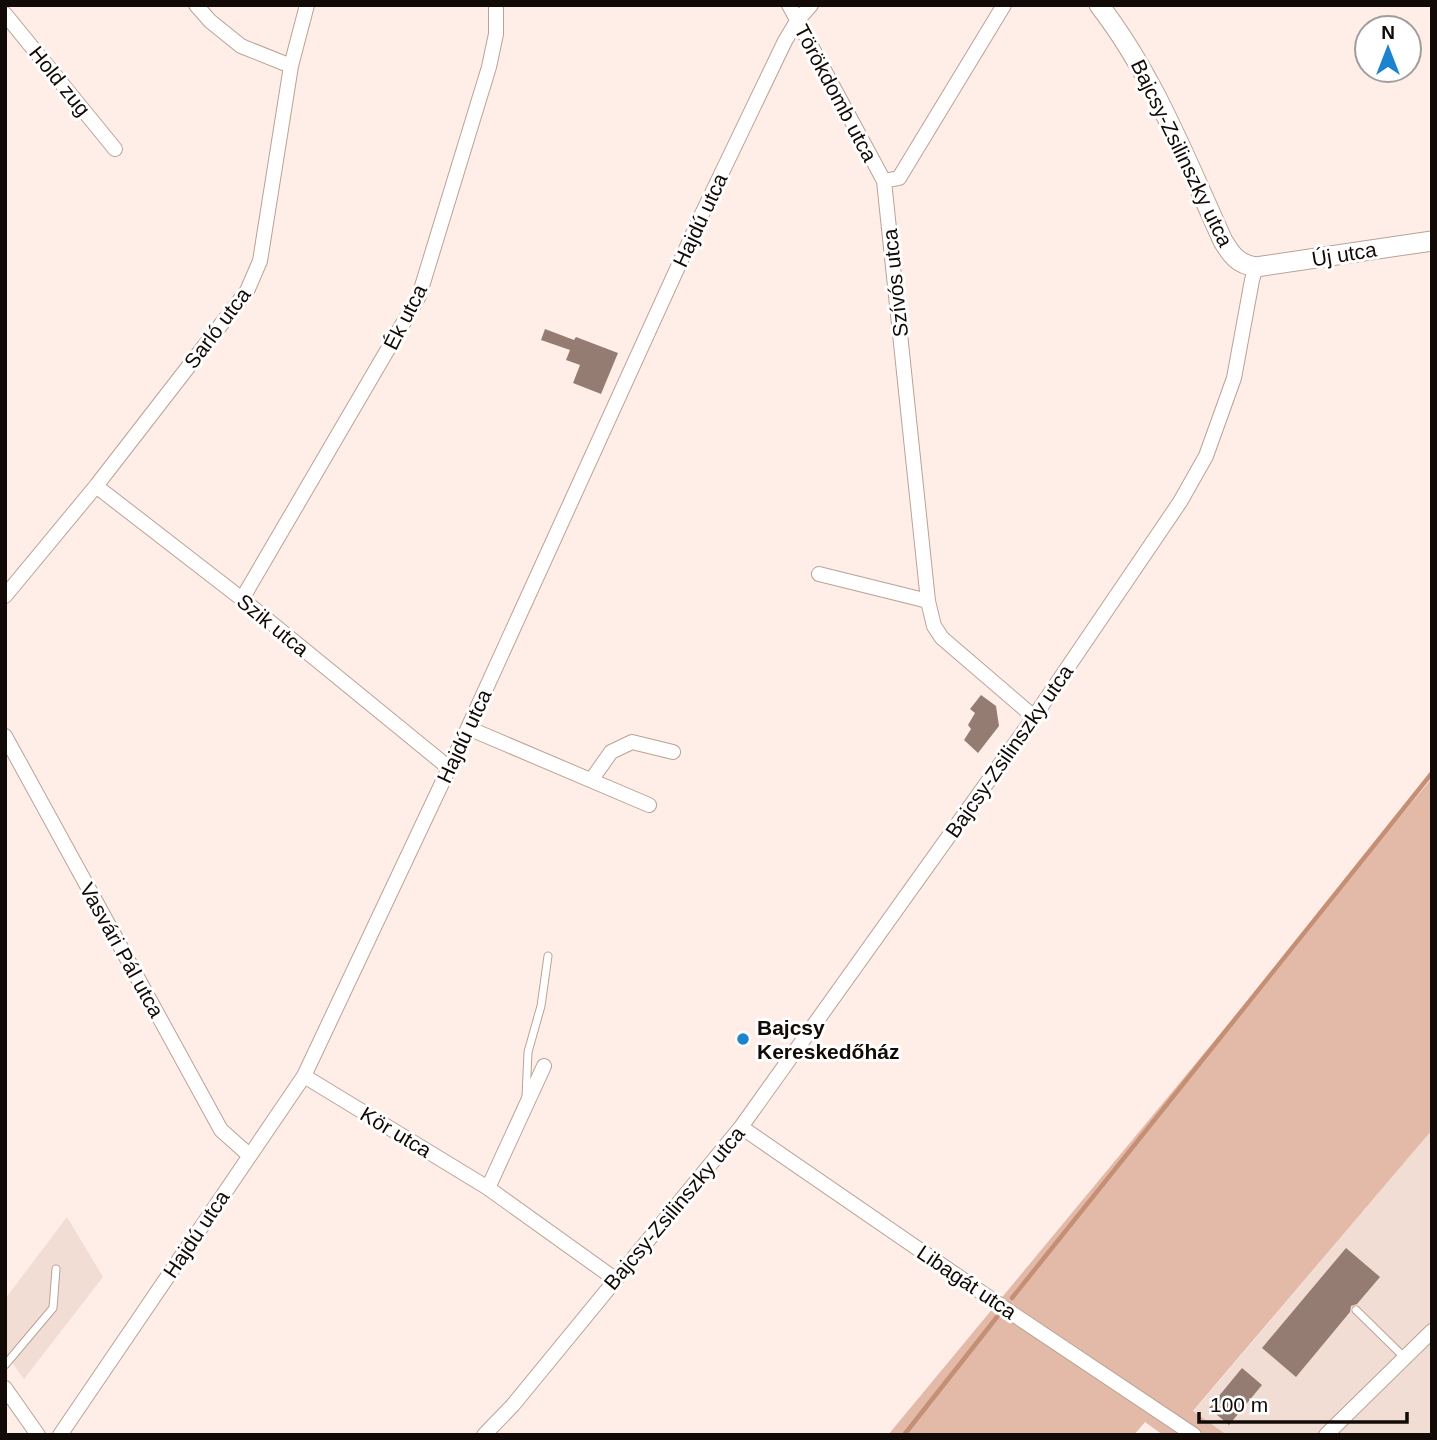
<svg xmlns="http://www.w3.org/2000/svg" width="1437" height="1440" viewBox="0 0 1437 1440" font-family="Helvetica,sans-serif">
<rect width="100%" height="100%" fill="#ffeee7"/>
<!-- built -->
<path fill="#f1ddd3" d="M1432 1130V1435H1227L1193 1412Z
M67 1217 103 1277 24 1379 5 1353V1299Z"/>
<!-- green -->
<path fill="#e3baa7" d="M1432 778V1130L1193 1411 1227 1435H1163L1145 1422 1134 1435H888Z"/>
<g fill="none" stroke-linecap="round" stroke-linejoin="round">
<!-- stream -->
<path stroke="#c58f76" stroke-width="4.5" d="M1012 1298 1432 773
M904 1435 997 1317"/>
</g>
<!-- building -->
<path fill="#947c72" d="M545 329 574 340 576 337 618 353 601 394 573 383 580 365 566 360 570 350 541 340Z
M981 695 996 706 999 726 978 753 964 740 971 729 968 725 975 713 970 709Z
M1346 1248 1380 1277 1357 1304 1351 1306 1350 1312 1296 1377 1262 1348Z
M1242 1368 1262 1385 1229 1425 1209 1408Z"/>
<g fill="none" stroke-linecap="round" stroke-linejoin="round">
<defs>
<path id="service" d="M526 1097 528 1052 541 1006 548 956
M1356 1310 1404 1357
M5 1365 53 1308 56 1269"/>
<path id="minor" d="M196 5 210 21 241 46 291 66
M789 5 884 181 928 601 934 626 942 638 1034 717
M5 14 115 149
M884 181 899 178 1004 5
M96 486 242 599 449 768
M819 574 928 601
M5 596 96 486 247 291 260 261 291 66 307 5
M242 599 419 296 489 67 496 34V5
M468 728 649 805
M5 736 221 1130 249 1155
M592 779 611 752 632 742 673 752
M304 1076 488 1188 615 1279
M741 1127 1007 1310 1194 1435
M488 1188 544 1066
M5 1388 38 1435
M60 1435 304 1076 468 728 702 214 785 41 797 21 811 5
M484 1435 513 1405 741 1127 1034 717 1180 502 1206 456 1234 378 1252 280 1256 267
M1326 1435 1432 1331"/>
<path id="secondary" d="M1099 5C1154 76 1186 160 1223 241 1232 256 1238 264 1256 267L1432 241"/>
</defs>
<!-- service casing -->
<use href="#service" stroke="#baa296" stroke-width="9"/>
<!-- minor casing -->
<use href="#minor" stroke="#baa296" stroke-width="16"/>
<!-- secondary casing -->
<use href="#secondary" stroke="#baa296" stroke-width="21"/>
<!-- service -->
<use href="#service" stroke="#fff" stroke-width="7"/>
<!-- minor -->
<use href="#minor" stroke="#fff" stroke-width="14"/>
<!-- secondary -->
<use href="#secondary" stroke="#fff" stroke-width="19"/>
</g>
<!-- markers -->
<circle fill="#1c84cf" stroke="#fff" stroke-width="2.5" cx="743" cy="1039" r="7"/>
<g text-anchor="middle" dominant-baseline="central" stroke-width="6" stroke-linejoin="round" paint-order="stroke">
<!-- street labels -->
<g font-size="21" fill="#120a06" stroke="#fff">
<text transform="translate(60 81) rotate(51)">Hold zug</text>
<text transform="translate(836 93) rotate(62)">Törökdomb utca</text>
<text transform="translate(1182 153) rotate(64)">Bajcsy-Zsilinszky utca</text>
<text transform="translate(700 220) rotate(-65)">Hajdú utca</text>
<text transform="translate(1344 254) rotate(-9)">Új utca</text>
<text transform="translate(895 283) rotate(-96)">Szívós utca</text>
<text transform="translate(405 317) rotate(-63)">Ék utca</text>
<text transform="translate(217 328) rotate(-53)">Sarló utca</text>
<text transform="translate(273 625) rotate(39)">Szik utca</text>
<text transform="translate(464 736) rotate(-65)">Hajdú utca</text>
<text transform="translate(1009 751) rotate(-55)">Bajcsy-Zsilinszky utca</text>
<text transform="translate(122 950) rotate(61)">Vasvári Pál utca</text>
<text transform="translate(396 1132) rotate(31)">Kör utca</text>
<text transform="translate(674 1208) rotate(-50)">Bajcsy-Zsilinszky utca</text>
<text transform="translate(196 1234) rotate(-56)">Hajdú utca</text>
<text transform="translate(967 1282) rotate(34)">Libagát utca</text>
</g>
<!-- poi labels -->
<g font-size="21" font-weight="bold" fill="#120a06" stroke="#fff" text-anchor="start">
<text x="757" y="1027">Bajcsy<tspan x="757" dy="24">Kereskedőház</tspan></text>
</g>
</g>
<!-- border -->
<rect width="1437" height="1440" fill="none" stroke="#120a06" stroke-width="14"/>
<!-- north arrow -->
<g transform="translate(1388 49)"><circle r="33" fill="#ffffff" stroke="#a09d9b" stroke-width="2"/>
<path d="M0-5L12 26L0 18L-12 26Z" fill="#1c84cf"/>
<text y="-10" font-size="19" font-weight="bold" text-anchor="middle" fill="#120a06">N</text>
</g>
<!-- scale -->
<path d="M1199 1412v10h208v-10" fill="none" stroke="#120a06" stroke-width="3.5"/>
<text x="1210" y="1412" font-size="21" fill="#120a06" stroke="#ffffff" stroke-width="5" paint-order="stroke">100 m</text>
</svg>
